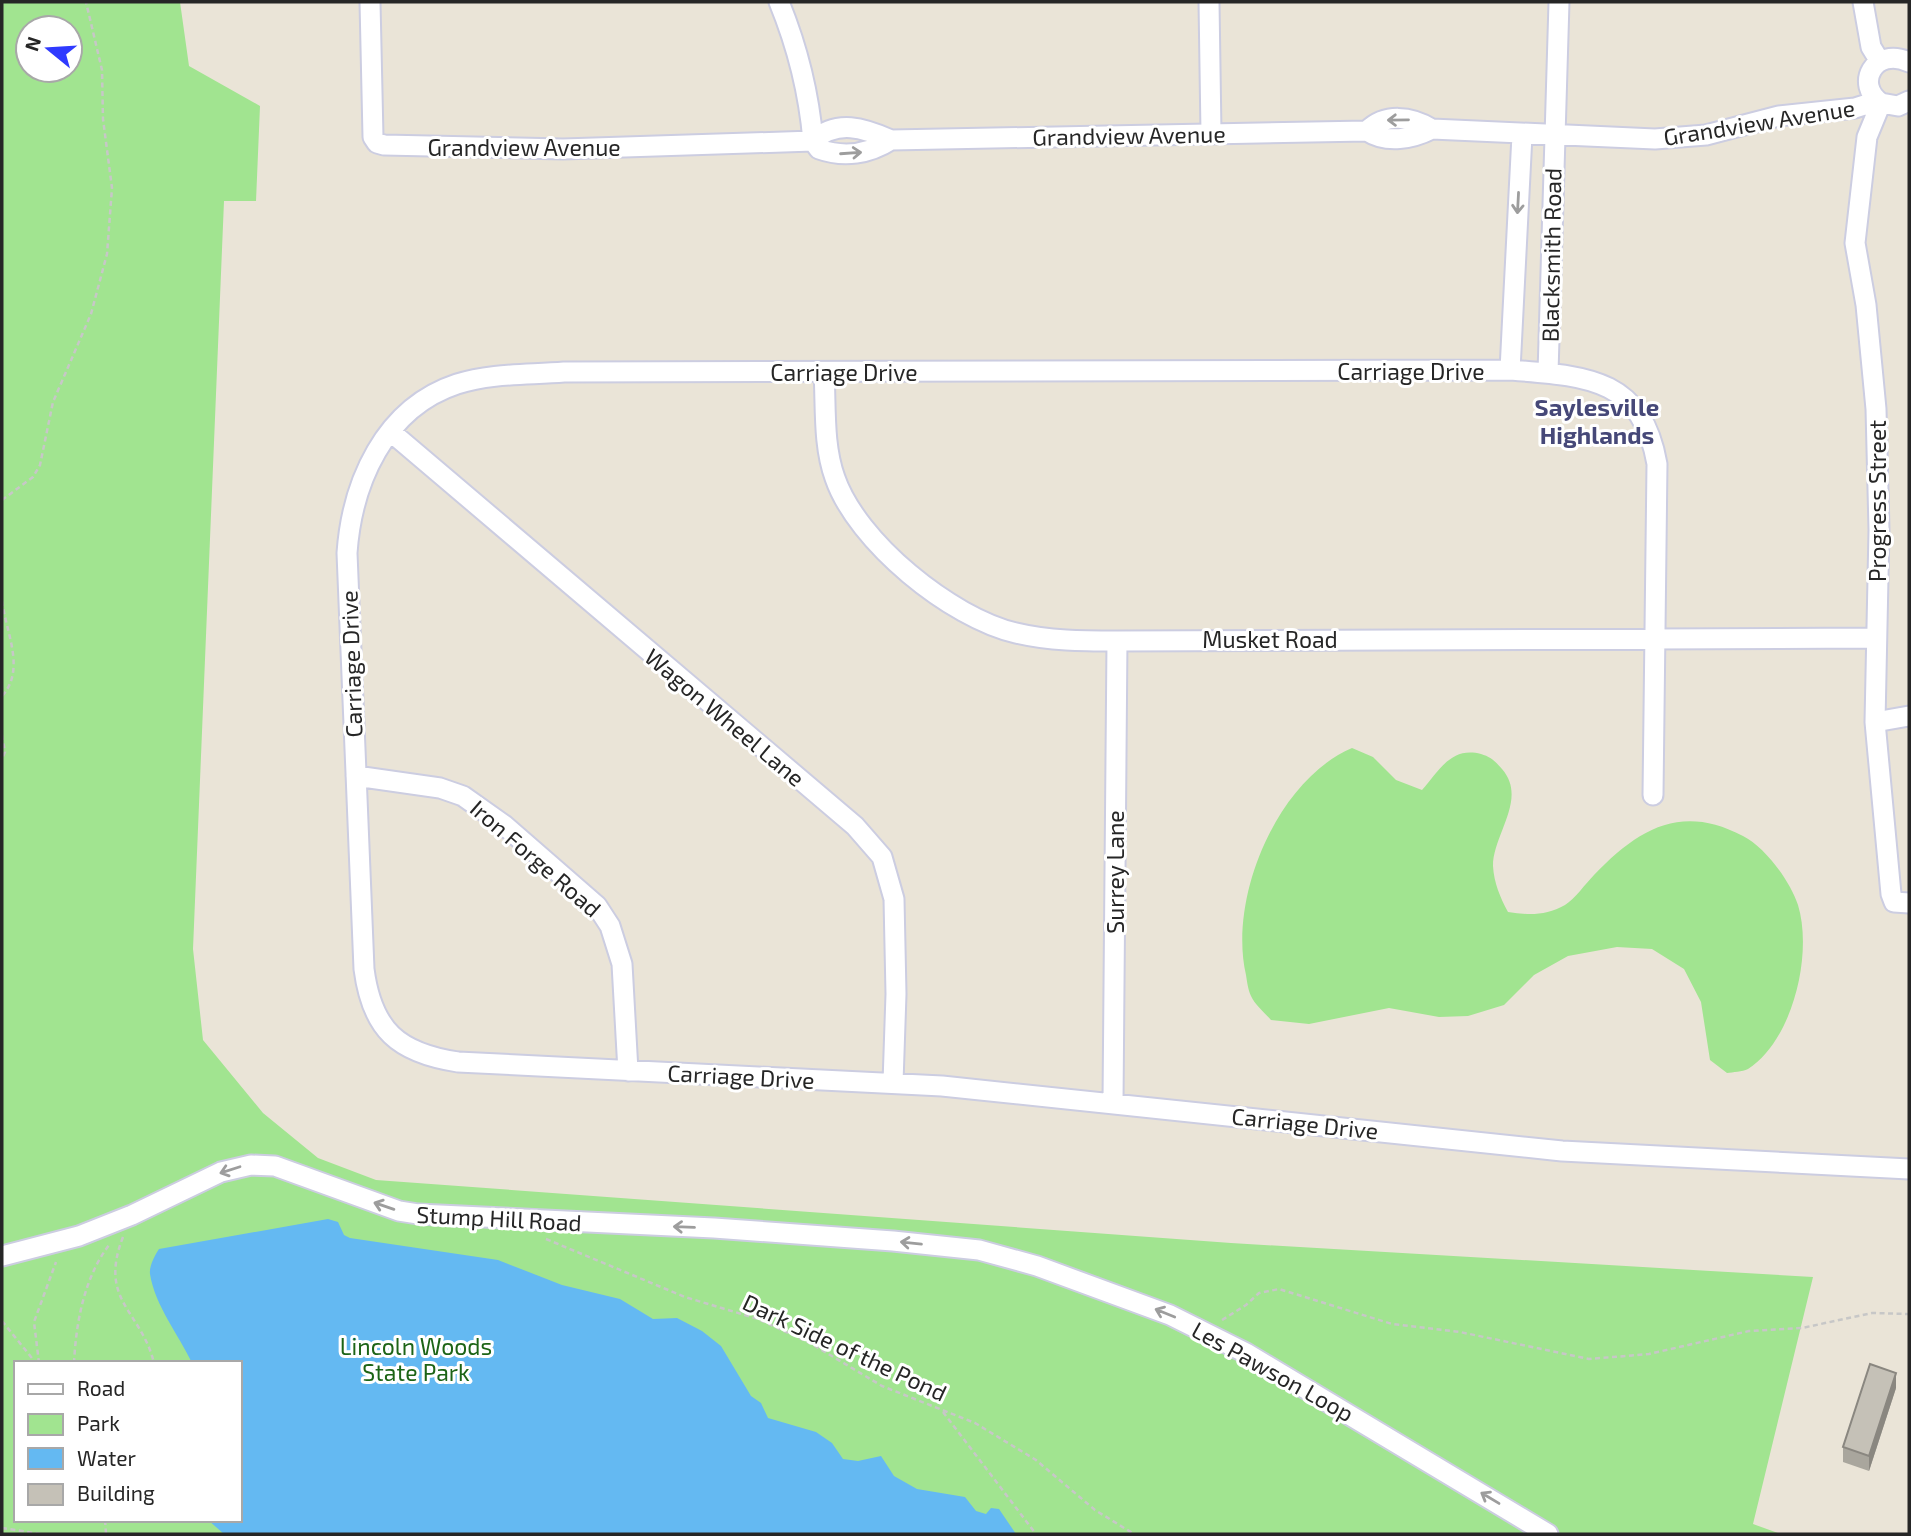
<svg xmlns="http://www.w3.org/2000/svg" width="1911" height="1536" viewBox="0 0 1911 1536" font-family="'Exo 2',sans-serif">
<rect width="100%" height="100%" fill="#eae4d7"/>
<!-- green -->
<path fill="#a1e490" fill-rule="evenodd" d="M2 2H180L189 66 260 106 256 201H224L193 949 203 1040 263 1113 318 1158 376 1180 1231 1243 1813 1277 1753 1524 1781 1534H2ZM28 28H70V70H28ZM16 1363H240V1520H16Z
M1352 748 1373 757 1396 780 1422 790C1439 771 1451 746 1481 754 1491 757 1495 761 1502 769 1528 799 1493 834 1493 866 1494 883 1500 897 1508 912 1528 915 1546 916 1565 905 1575 899 1585 884 1594 875 1638 829 1681 803 1743 836 1765 847 1790 881 1798 905 1813 954 1793 1040 1748 1069 1742 1072 1733 1072 1727 1073L1710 1060 1701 1002 1684 969 1652 949 1617 947 1568 956 1534 975 1504 1005 1468 1016 1439 1017 1389 1008 1309 1024 1271 1020C1265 1013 1255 1005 1251 996 1248 990 1247 981 1246 975 1228 898 1277 780 1352 748Z"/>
<!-- water -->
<path fill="#64b9f2" d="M328 1219 338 1222 344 1235 350 1238 498 1260 562 1285 620 1299 653 1319 677 1318 702 1331 721 1346 751 1396 761 1403 768 1418 816 1432 832 1443 843 1459 858 1461 881 1456 894 1476 917 1489 965 1497 976 1511 986 1514 991 1508 999 1509 1016 1534H224L208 1520H240V1363H192C179 1335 155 1306 150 1274 149 1266 155 1255 159 1249Z"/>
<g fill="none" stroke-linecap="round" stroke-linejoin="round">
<defs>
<path id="street" d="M370 2 373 137 377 143 384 145 563 149 813 141C837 119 864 128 891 140L1367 131C1387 144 1412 139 1432 129
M779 2C797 46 809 94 813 141
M1209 2 1211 133
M1863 2 1871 47 1879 60
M1909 62C1874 46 1854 85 1881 103L1898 106 1909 101
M1881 103 1867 137 1855 243 1866 305 1876 409 1879 530 1875 722 1891 894 1894 902 1909 903
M1367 131C1385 113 1411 116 1432 129L1655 139 1706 135 1779 116 1855 108 1877 101
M813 141 819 149C844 158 869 154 891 140
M1510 370 1522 135
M824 372C826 407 823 445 835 478 857 542 951 618 1016 633 1049 641 1083 641 1117 641L1876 638
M1548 373 1559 2
M391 432 855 826 882 857 894 899 896 994 893 1083
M1875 722 1909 716
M356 776 440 788 463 796 504 825 597 906 610 926 622 964 628 1071
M1653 795 1657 464C1642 377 1585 376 1510 370L564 372C528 375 491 373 457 384 384 408 352 483 347 553L364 969C372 1030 398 1053 458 1062L942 1086 1562 1151 1909 1169
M1113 1102 1117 641
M2 1256 79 1236 132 1215 221 1172 251 1165 275 1166 399 1211 418 1214 714 1228 893 1241 979 1250 1037 1266 1170 1315 1246 1353 1548 1534"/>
</defs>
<!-- street casing -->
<use href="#street" stroke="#cccde1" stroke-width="23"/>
<!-- path -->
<path stroke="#c7c7c7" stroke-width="2.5" stroke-dasharray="5 3.5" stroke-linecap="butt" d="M2 500 33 477 40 465 53 402 91 314 107 254 112 188 103 119 102 70 86 2
M2 601C6 632 26 670 2 696
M2 735 5 752 2 759
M123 1237C98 1301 141 1310 154 1363
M546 1239 685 1297 758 1319 810 1343 882 1386 975 1423 1036 1460 1095 1510 1134 1534
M1222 1320 1246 1305 1259 1293 1279 1289 1392 1324 1460 1332 1589 1359 1649 1354 1749 1331 1802 1328 1872 1313 1909 1314
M2 1321 36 1363
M39 1363 34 1322 56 1262
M74 1363C76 1323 84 1278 109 1245
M943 1412 1036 1534
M105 1520 106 1534
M2 1528 41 1534"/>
<!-- street -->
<use href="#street" stroke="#fff" stroke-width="19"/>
</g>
<!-- wall -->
<path fill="#a9a69d" d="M1896 1388 1869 1471 1843 1462V1447Z"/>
<!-- shaded-wall -->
<path fill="#8a8780" d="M1896 1373V1388L1869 1471V1456Z"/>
<!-- building -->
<path fill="#c5c1b7" stroke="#8a8780" stroke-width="2" d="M1870 1364 1896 1373 1869 1456 1843 1447Z"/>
<!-- one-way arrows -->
<defs><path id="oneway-shaft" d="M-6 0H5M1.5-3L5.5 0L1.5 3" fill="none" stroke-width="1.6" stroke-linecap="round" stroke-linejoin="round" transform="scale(1.75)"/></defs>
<g stroke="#9d9d9d">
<use href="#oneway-shaft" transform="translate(1398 120) rotate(179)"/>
<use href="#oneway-shaft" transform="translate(851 153) rotate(-4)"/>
<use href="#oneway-shaft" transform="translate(1518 203) rotate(93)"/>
<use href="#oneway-shaft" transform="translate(230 1170) rotate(162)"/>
<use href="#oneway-shaft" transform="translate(384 1206) rotate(-161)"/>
<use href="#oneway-shaft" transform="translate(684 1227) rotate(-178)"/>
<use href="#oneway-shaft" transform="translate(911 1243) rotate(-174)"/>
<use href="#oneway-shaft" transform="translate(1165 1313) rotate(-158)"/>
<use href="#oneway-shaft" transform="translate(1490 1498) rotate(-149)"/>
</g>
<g text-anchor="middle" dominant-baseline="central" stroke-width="6" stroke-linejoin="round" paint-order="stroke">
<!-- street labels -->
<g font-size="23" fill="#262626" stroke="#fff">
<text transform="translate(1759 122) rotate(-9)">Grandview Avenue</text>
<text transform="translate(1129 135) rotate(-1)">Grandview Avenue</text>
<text x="524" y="147">Grandview Avenue</text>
<text transform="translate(1551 255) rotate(-89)">Blacksmith Road</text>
<text x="1411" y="371">Carriage Drive</text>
<text x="844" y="372">Carriage Drive</text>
<text transform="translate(1877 501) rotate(-90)">Progress Street</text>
<text x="1270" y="639">Musket Road</text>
<text transform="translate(351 664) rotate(-92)">Carriage Drive</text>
<text transform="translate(725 717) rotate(40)">Wagon Wheel Lane</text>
<text transform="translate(536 858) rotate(41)">Iron Forge Road</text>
<text transform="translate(1115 872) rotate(-90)">Surrey Lane</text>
<text transform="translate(741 1076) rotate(3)">Carriage Drive</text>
<text transform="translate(1305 1123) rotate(6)">Carriage Drive</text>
<text transform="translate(499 1218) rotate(3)">Stump Hill Road</text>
<text transform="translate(845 1347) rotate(25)">Dark Side of the Pond</text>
<text transform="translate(1273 1371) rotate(29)">Les Pawson Loop</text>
</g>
<!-- park labels -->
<g font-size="23" fill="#1c6416" stroke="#fff">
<text x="416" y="1346">Lincoln Woods<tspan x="416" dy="26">State Park</tspan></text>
</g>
<!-- neighbourhood labels -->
<g font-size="24" font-weight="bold" fill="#464878" stroke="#fff">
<text x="1597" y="406">Saylesville<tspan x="1597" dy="28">Highlands</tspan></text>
</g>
</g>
<!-- border -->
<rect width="1911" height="1536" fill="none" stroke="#262626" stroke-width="7"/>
<!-- legend -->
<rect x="14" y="1361" width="228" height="161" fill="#ffffff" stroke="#a8a8a8" stroke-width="2"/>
<rect x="28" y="1384" width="35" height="10" fill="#ffffff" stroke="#a8a8a8" stroke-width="2"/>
<text x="77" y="1396" font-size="21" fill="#262626">Road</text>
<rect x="28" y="1414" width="35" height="21" fill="#a1e490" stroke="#a8a8a8" stroke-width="2"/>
<text x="77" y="1431" font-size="21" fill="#262626">Park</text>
<rect x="28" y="1448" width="35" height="21" fill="#64b9f2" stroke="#a8a8a8" stroke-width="2"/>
<text x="77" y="1466" font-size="21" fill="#262626">Water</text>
<rect x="28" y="1484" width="35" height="21" fill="#c5c1b7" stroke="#a8a8a8" stroke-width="2"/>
<text x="77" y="1501" font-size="21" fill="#262626">Building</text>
<!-- north arrow -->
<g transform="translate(49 49) rotate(288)"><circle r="33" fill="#ffffff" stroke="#a8a8a8" stroke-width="2"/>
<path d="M0-5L12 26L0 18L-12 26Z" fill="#2f3aff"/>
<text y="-10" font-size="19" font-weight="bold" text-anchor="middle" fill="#262626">N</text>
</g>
</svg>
